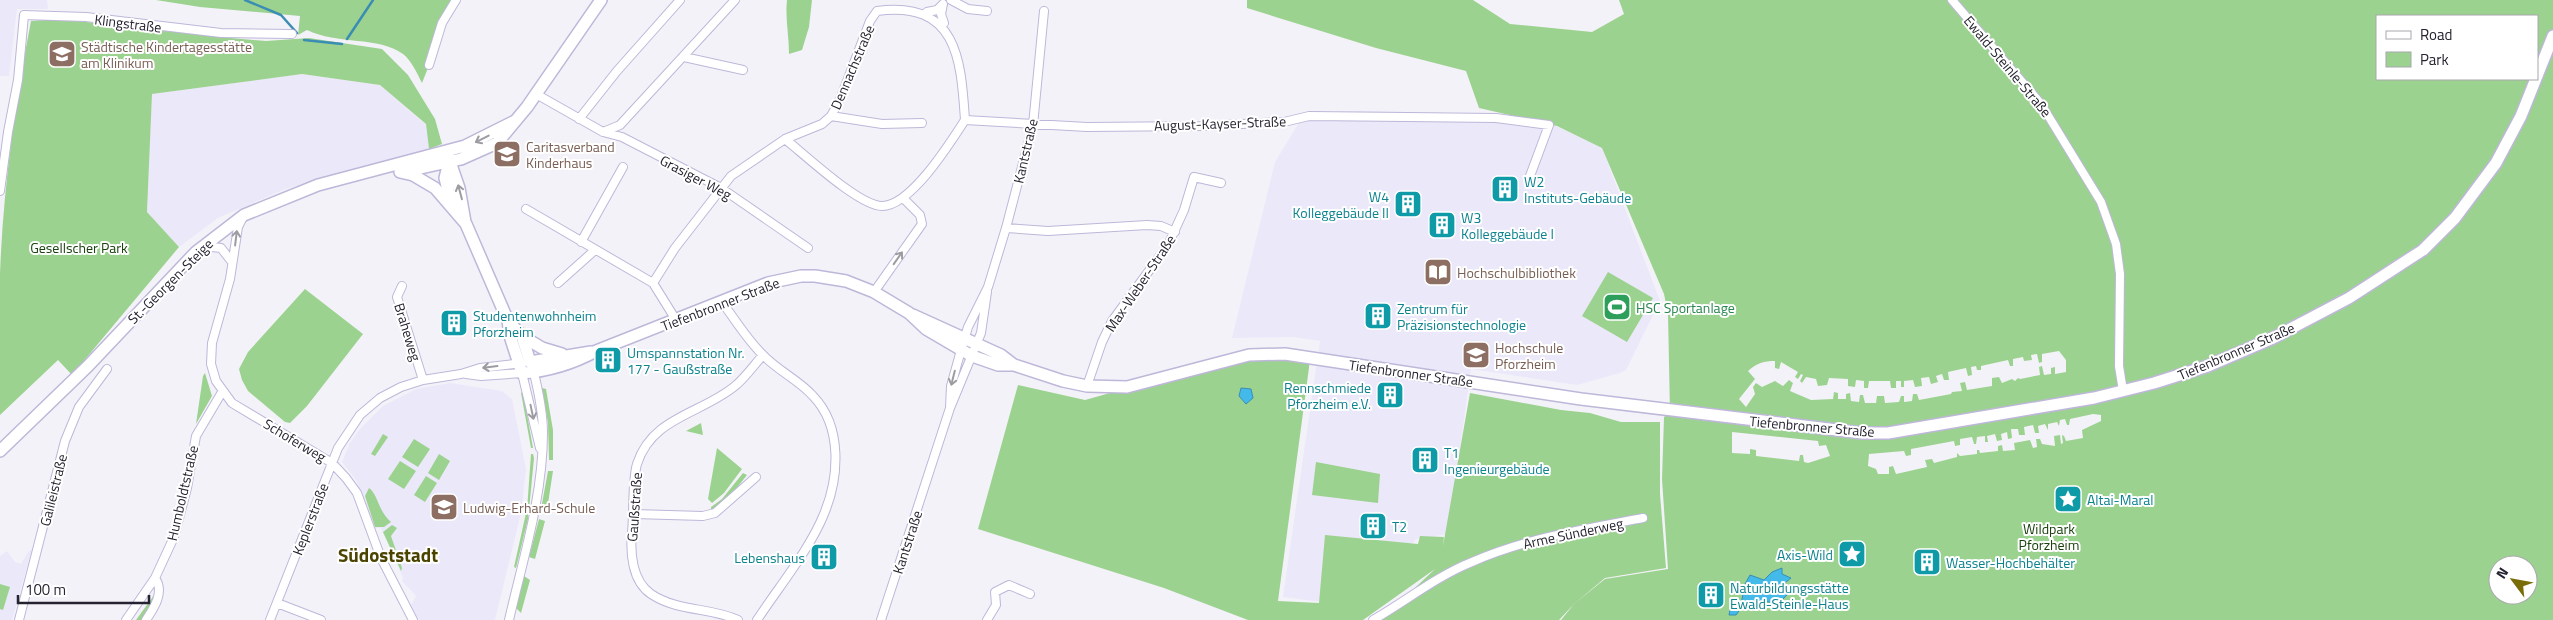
<svg xmlns="http://www.w3.org/2000/svg" width="2553" height="620" viewBox="0 0 2553 620" font-family="'Titillium Web',sans-serif">
<rect width="100%" height="100%" fill="#f4f2f9"/>
<!-- built -->
<path fill="#ebe8f9" d="M0 0H47L48 9H17L9 76H0Z
M302 74 380 85 426 125 429 149 325 176 283 190 218 218 179 247 147 212 152 94Z
M1359 111 1498 114 1550 123 1602 148 1660 301 1626 370 1620 373 1577 385 1471 369 1448 534 1416 539 1359 607 1283 597 1320 341 1293 337 1232 338 1275 162 1305 113Z
M450 383 502 391 512 399 526 469 521 513 495 620H419L411 605 416 596 402 581 403 578 381 528H375L356 480 342 462 350 443 359 430 383 406 416 389Z
M32 549 12 620H0V556L7 551 15 562 21 564 28 552Z"/>
<!-- green -->
<path fill="#9cd28f" fill-rule="evenodd" d="M156 0H455L422 83C417 73 411 60 403 54 379 36 337 45 307 30L298 35 300 16 200 7Z
M787 0H812L809 27 802 50 789 54C789 35 785 18 787 0Z
M1247 0H1473L1510 24 1592 32 1624 14 1619 0H2553V620H1561L1574 604 1605 579 1668 569 1662 479 1664 417 1670 413 1668 314 1664 294 1602 148 1557 126 1479 108 1466 71 1376 48 1247 8ZM2377 16H2537V79H2377ZM2059 351 2066 360V372L2055 374V367L2051 368V374L2044 375 2042 366 2039 367 2040 375 2020 379 2018 378 2015 381 2012 379 2002 383 1999 377 1992 378V386L1967 390 1965 382 1960 383 1962 391 1952 392 1951 394 1919 400 1917 394H1913L1912 401 1904 402V396H1901L1899 402 1885 403 1884 396H1877L1876 403H1865L1863 395H1860L1859 402 1851 401 1850 393 1846 394V399H1838V393L1834 392 1833 399 1811 400 1790 391 1793 383 1789 380 1783 386 1775 381 1762 387 1756 383 1753 387 1755 394 1746 407 1739 399 1755 379 1748 371C1757 363 1764 361 1775 361V368L1779 369 1781 362 1798 372 1795 377 1798 379 1801 374 1803 375 1800 381 1802 383 1806 377 1816 379 1818 386 1827 385 1829 378 1848 379V386L1855 387 1856 380 1864 381V388H1868L1869 381H1890L1891 388H1896V381H1901V387H1904V381L1913 380 1915 387 1922 386 1921 378 1929 377 1931 384 1938 382 1936 376 1942 374 1944 380H1949L1948 372 1966 368 1968 376 1972 375 1971 367 1976 366 1977 370H1981V366L2008 360 2010 366H2013V359L2023 357 2024 361 2032 360 2031 355 2037 354 2039 363 2042 362V354ZM2093 414 2101 415V421L2082 430 2083 438 2066 441 2064 436 2062 435 2063 443 2061 444 2060 435 2054 436 2055 446 2042 444 2040 439H2036L2037 447 2033 448 2030 440 2014 443 2015 450 2003 451 2002 445 1998 446V451L1980 453 1979 450H1977V454L1960 456 1957 453V457L1934 463 1932 459 1925 460 1927 467 1896 474 1893 466 1889 467V474H1878L1876 469 1868 466 1869 454 1904 451 1906 456 1911 455V449L1954 441 1955 446 1960 445V439L1972 437 1974 444H1976L1977 437 1985 436V442H1988L1987 436 1995 434 1997 441 2002 440 2001 434 2007 432 2008 439 2012 438 2011 429H2018L2019 435H2025L2024 427 2033 425 2035 433H2039L2038 426 2045 424 2048 430V424L2057 422 2059 426 2060 420 2065 419 2067 425H2069L2070 419ZM1732 432 1818 441 1819 446 1826 445 1830 456 1808 463 1804 462 1803 455H1800L1799 461 1756 456V450L1750 449V454L1732 453ZM2498 565H2528V595H2498Z
M59 19 220 37 266 41 309 38 382 49 408 75 435 119 442 144 429 149 426 124 380 85 302 74 152 94 147 212 179 247 72 375 58 360 0 415C0 368 0 321 0 274 3 190 15 103 31 21Z
M1608 272 1653 298 1627 342 1582 316Z
M305 289 363 334 307 406 290 423 285 422 248 391 242 380 239 369 248 352Z
M1250 359 1310 360 1278 601 1319 603 1325 535 1418 544 1420 536 1444 537 1443 546 1470 393 1561 410 1590 413 1621 422H1660V494L1666 568 1605 578 1574 604 1559 620H1383V618L1435 569 1363 620H1248L1164 588 978 529 1018 385 1085 400 1110 393 1129 391Z
M205 373 212 396 196 424 203 376Z
M542 388 546 389 553 430V460H549L548 423Z
M523 392 533 448H531L521 393Z
M701 423 703 435 686 431Z
M383 434 388 437 375 456 371 454Z
M414 439 430 449 418 467 402 457Z
M717 448 742 469 724 493 712 503 708 499Z
M439 454 450 461 439 480 428 473Z
M531 454H533L534 458 529 510H527Z
M400 461 416 471 404 489 388 479Z
M1316 462 1380 474 1378 503 1312 495Z
M548 471H553L547 510 541 509Z
M743 473 747 475 732 494 711 511V507L722 499Z
M426 476 437 483 425 502 414 495Z
M369 488C378 494 378 511 391 522L384 527H375L365 496Z
M526 513H528V519L516 568 514 567Z
M539 519 545 521 535 559 529 557Z
M392 525 397 528 391 536 402 568 401 571 383 532Z
M524 576 530 580 521 613 516 608Z
M0 584 10 587 3 610 0 609Z
M157 591 152 606 143 620H136Z"/>
<!-- water -->
<path fill="#44baeb" stroke="#3b8db3" d="M1241 388 1251 389 1253 398 1246 404 1239 396Z
M1782 568V574L1791 578 1785 583 1788 594 1779 603 1760 601 1750 607H1742L1736 615H1729L1731 605 1738 607 1741 606 1743 593 1748 591 1745 584 1750 575 1764 580 1772 572Z"/>
<g fill="none" stroke-linecap="round" stroke-linejoin="round">
<!-- stream -->
<path stroke="#3b8db3" stroke-width="2.5" d="M245 0 281 15 297 33
M347 39 373 0
M304 40 342 44"/>
<defs>
<path id="street" d="M951 0 968 9 987 11
M1952 0 2041 104 2101 202 2116 244 2120 274 2119 366 2123 391
M927 12 937 10 943 4 941 14 944 23
M684 57 743 70
M429 65 442 23 456 0
M536 94 603 132 620 125 735 0
M831 116 882 124 922 123
M579 119 617 71 680 0
M603 132 622 137 721 188 808 248
M785 139C804 154 859 206 882 206 911 206 950 143 965 120L1087 127 1201 126 1284 122 1309 116 1407 117 1496 118 1549 125 1530 176
M0 191 8 132 18 80 24 15 86 17 221 33 292 34
M526 209 653 283 676 320
M242 219 238 227 230 279 212 343 211 364 216 381 232 403 332 463 346 478 357 493 381 558 413 620
M1006 228 1048 231 1147 225 1161 226 1175 232
M581 242 623 167
M204 249 212 247 221 248 232 262
M558 283 595 250
M653 283 675 248 731 176 785 139 822 124 831 116 841 97 870 21 877 11C958 0 961 61 965 120
M402 286 397 297 423 380
M874 292 922 224 920 215 903 198
M721 301C735 319 747 340 763 355 778 371 799 380 813 396 843 427 839 478 824 514 810 549 778 588 757 620
M466 374 481 376 522 373 540 448
M1087 386 1102 342 1112 321 1168 245 1184 210 1194 177 1221 183
M950 408 951 386 961 350 968 327 988 287 1006 228 1033 125 1044 11
M634 514 703 516 715 513 756 477
M277 603 321 620
M19 620 65 441 79 407 107 369
M126 620 155 578 174 537 187 488 196 436 222 392
M146 620C154 608 165 592 155 578
M270 620 338 448 360 415 380 398 401 387 423 380 461 374 480 368 522 363
M509 620C523 559 543 496 543 433 543 412 538 389 533 369
M738 620C710 607 678 612 651 594 632 581 630 553 632 532 634 513 632 481 637 464 652 417 701 414 735 386 745 378 754 365 763 355
M881 620 950 408 981 333 987 292
M987 620 996 605 995 592 1009 585 1030 594
M1373 620C1406 601 1437 576 1472 562 1527 538 1585 529 1643 518"/>
<path id="secondary" d="M448 156 459 188 465 222
M449 162 445 178 451 202
M400 172 413 175 435 188 466 224 508 321 511 339 522 373C549 371 572 364 596 351L768 283 801 276H815L846 281 874 292 909 313 926 329 972 356 998 365H1014L1063 381 1087 386 1127 387 1249 355 1285 354 1581 399 1862 433H1888L2094 398 2154 383 2208 366 2273 338 2349 298 2423 250 2455 218 2496 163 2521 116 2553 36
M403 172 461 159 497 143 527 107 601 0
M913 315 1001 355 1014 365
M508 321 522 336 530 362 591 352
M522 336 542 348 562 354
M0 451 88 366 196 252 244 215 318 185 465 146 515 121"/>
</defs>
<!-- street casing -->
<use href="#street" stroke="#beb7d9" stroke-width="10"/>
<!-- secondary casing -->
<use href="#secondary" stroke="#beb7d9" stroke-width="14"/>
<!-- street -->
<use href="#street" stroke="#fff" stroke-width="8"/>
<!-- secondary -->
<use href="#secondary" stroke="#fff" stroke-width="11"/>
</g>
<!-- one-way arrows -->
<defs><path id="oneway-shaft" d="M-6 0H5M1.5-3L5.5 0L1.5 3" fill="none" stroke-width="1.6" stroke-linecap="round" stroke-linejoin="round" transform="scale(1.25)"/></defs>
<g stroke="#9d9ca2">
<use href="#oneway-shaft" transform="translate(482 139) rotate(153)"/>
<use href="#oneway-shaft" transform="translate(460 192) rotate(-105)"/>
<use href="#oneway-shaft" transform="translate(236 238) rotate(-83)"/>
<use href="#oneway-shaft" transform="translate(898 258) rotate(-55)"/>
<use href="#oneway-shaft" transform="translate(490 367) rotate(173)"/>
<use href="#oneway-shaft" transform="translate(953 378) rotate(104)"/>
<use href="#oneway-shaft" transform="translate(532 412) rotate(78)"/>
</g>
<!-- icons -->
<defs>
<symbol id="school-square" viewBox="-11 -11 22 22"><rect x="-9" y="-9" width="18" height="18" rx="4" fill="#8d6e63" stroke="#fff"/><path d="M0-5L7-2L0 1L-7-2ZM-4 1L0 2.5L4 1V4Q0 6-4 4Z" fill="#fff"/></symbol>
<symbol id="building-square" viewBox="-11 -11 22 22"><rect x="-9" y="-9" width="18" height="18" rx="4" fill="#0f9aa8" stroke="#fff"/><path d="M-4-6H4V6H1V3H-1V6H-4ZM-2.5-4.3h1.7v1.8h-1.7ZM.8-4.3h1.7v1.8H.8ZM-2.5-1h1.7V.8h-1.7ZM.8-1h1.7V.8H.8Z" fill="#fff"/></symbol>
<symbol id="library-square" viewBox="-11 -11 22 22"><rect x="-9" y="-9" width="18" height="18" rx="4" fill="#8d6e63" stroke="#fff"/><path d="M-6-4Q-3-5.5-.7-3.5V5Q-3 3-6 4ZM6-4Q3-5.5 .7-3.5V5Q3 3 6 4Z" fill="#fff"/></symbol>
<symbol id="stadium-square" viewBox="-11 -11 22 22"><rect x="-9" y="-9" width="18" height="18" rx="4" fill="#2e9e5b" stroke="#fff"/><path d="M0-5a6.5 5 0 1 0 0 10a6.5 5 0 1 0 0-10ZM-3.5-1.8h7v3.6h-7Z" fill="#fff"/></symbol>
<symbol id="university-square" viewBox="-11 -11 22 22"><rect x="-9" y="-9" width="18" height="18" rx="4" fill="#8d6e63" stroke="#fff"/><path d="M0-5L7-2L0 1L-7-2ZM-4 1L0 2.5L4 1V4Q0 6-4 4Z" fill="#fff"/></symbol>
<symbol id="sight-square" viewBox="-11 -11 22 22"><rect x="-9" y="-9" width="18" height="18" rx="4" fill="#0f9aa8" stroke="#fff"/><path d="M0-6L1.8-2.2L6-1.7L2.9 1.2L3.7 5.4L0 3.3L-3.7 5.4L-2.9 1.2L-6-1.7L-1.8-2.2Z" fill="#fff"/></symbol>
</defs>
<g fill-rule="evenodd">
<use href="#school-square" x="46" y="38" width="32" height="32"/>
<use href="#school-square" x="491" y="138" width="32" height="32"/>
<use href="#building-square" x="1489" y="173" width="32" height="32"/>
<use href="#building-square" x="1392" y="188" width="32" height="32"/>
<use href="#building-square" x="1426" y="209" width="32" height="32"/>
<use href="#library-square" x="1422" y="256" width="32" height="32"/>
<use href="#stadium-square" x="1601" y="291" width="32" height="32"/>
<use href="#building-square" x="1362" y="300" width="32" height="32"/>
<use href="#building-square" x="438" y="307" width="32" height="32"/>
<use href="#university-square" x="1460" y="339" width="32" height="32"/>
<use href="#building-square" x="592" y="344" width="32" height="32"/>
<use href="#building-square" x="1374" y="379" width="32" height="32"/>
<use href="#building-square" x="1409" y="444" width="32" height="32"/>
<use href="#sight-square" x="2052" y="483" width="32" height="32"/>
<use href="#school-square" x="428" y="491" width="32" height="32"/>
<use href="#building-square" x="1357" y="510" width="32" height="32"/>
<use href="#sight-square" x="1836" y="538" width="32" height="32"/>
<use href="#building-square" x="808" y="541" width="32" height="32"/>
<use href="#building-square" x="1911" y="546" width="32" height="32"/>
<use href="#building-square" x="1695" y="579" width="32" height="32"/>
</g>
<g text-anchor="middle" dominant-baseline="central" stroke-width="4" stroke-linejoin="round" paint-order="stroke">
<!-- street labels -->
<g font-size="14" fill="#262330" stroke="#fff">
<text transform="translate(128 23) rotate(7)">Klingstraße</text>
<text transform="translate(2008 66) rotate(50)">Ewald-Steinle-Straße</text>
<text transform="translate(852 67) rotate(-67)">Dennachstraße</text>
<text transform="translate(1220 123) rotate(-2)">August-Kayser-Straße</text>
<text transform="translate(1025 151) rotate(-77)">Kantstraße</text>
<text transform="translate(696 177) rotate(28)">Grasiger Weg</text>
<text transform="translate(170 281) rotate(-45)">St.-Georgen-Steige</text>
<text transform="translate(1140 283) rotate(-56)">Max-Weber-Straße</text>
<text transform="translate(720 304) rotate(-21)">Tiefenbronner Straße</text>
<text transform="translate(408 332) rotate(73)">Braheweg</text>
<text transform="translate(2236 351) rotate(-23)">Tiefenbronner Straße</text>
<text transform="translate(1411 373) rotate(8)">Tiefenbronner Straße</text>
<text transform="translate(1812 426) rotate(5)">Tiefenbronner Straße</text>
<text transform="translate(295 440) rotate(31)">Schoferweg</text>
<text transform="translate(53 490) rotate(-76)">Galileistraße</text>
<text transform="translate(182 493) rotate(-77)">Humboldtstraße</text>
<text transform="translate(634 507) rotate(-86)">Gaußstraße</text>
<text transform="translate(310 519) rotate(-69)">Keplerstraße</text>
<text transform="translate(1573 533) rotate(-12)">Arme Sünderweg</text>
<text transform="translate(907 542) rotate(-72)">Kantstraße</text>
</g>
<!-- education labels -->
<g font-size="14" fill="#785e54" stroke="#fff" text-anchor="start">
<text x="81" y="46">Städtische Kindertagesstätte<tspan x="81" dy="16">am Klinikum</tspan></text>
<text x="526" y="146">Caritasverband<tspan x="526" dy="16">Kinderhaus</tspan></text>
<text x="1457" y="272">Hochschulbibliothek</text>
<text x="1495" y="347">Hochschule<tspan x="1495" dy="16">Pforzheim</tspan></text>
<text x="463" y="507">Ludwig-Erhard-Schule</text>
</g>
<!-- culture labels -->
<g font-size="14" fill="#0d838f" stroke="#fff" text-anchor="start">
<text x="1524" y="181">W2<tspan x="1524" dy="16">Instituts-Gebäude</tspan></text>
<text x="1389" y="196" text-anchor="end">W4<tspan x="1389" dy="16">Kolleggebäude II</tspan></text>
<text x="1461" y="217">W3<tspan x="1461" dy="16">Kolleggebäude I</tspan></text>
<text x="1397" y="308">Zentrum für<tspan x="1397" dy="16">Präzisionstechnologie</tspan></text>
<text x="473" y="315">Studentenwohnheim<tspan x="473" dy="16">Pforzheim</tspan></text>
<text x="627" y="352">Umspannstation Nr.<tspan x="627" dy="16">177 - Gaußstraße</tspan></text>
<text x="1371" y="387" text-anchor="end">Rennschmiede<tspan x="1371" dy="16">Pforzheim e.V.</tspan></text>
<text x="1444" y="452">T1<tspan x="1444" dy="16">Ingenieurgebäude</tspan></text>
<text x="2087" y="499">Altai-Maral</text>
<text x="1392" y="526">T2</text>
<text x="1833" y="554" text-anchor="end">Axis-Wild</text>
<text x="805" y="557" text-anchor="end">Lebenshaus</text>
<text x="1946" y="562">Wasser-Hochbehälter</text>
<text x="1730" y="587">Naturbildungsstätte<tspan x="1730" dy="16">Ewald-Steinle-Haus</tspan></text>
</g>
<!-- park labels -->
<g font-size="14" fill="#18410c" stroke="#fff">
<text x="79" y="247">Gesellscher Park</text>
<text x="2049" y="528">Wildpark<tspan x="2049" dy="16">Pforzheim</tspan></text>
</g>
<!-- leisure labels -->
<g font-size="14" fill="#27864d" stroke="#fff" text-anchor="start">
<text x="1636" y="307">HSC Sportanlage</text>
</g>
<!-- district labels -->
<g font-size="19" font-weight="bold" fill="#4b4300" stroke="#fff">
<text x="388" y="554">Südoststadt</text>
</g>
</g>
<!-- legend -->
<rect x="2376" y="15" width="162" height="65" fill="#ffffff" stroke="#a8a7ac"/>
<rect x="2386" y="31" width="25" height="8" fill="#ffffff" stroke="#a8a7ac"/>
<text x="2420" y="40" font-size="15" fill="#262330">Road</text>
<rect x="2386" y="52" width="25" height="15" fill="#9cd28f" stroke="#a8a7ac"/>
<text x="2420" y="65" font-size="15" fill="#262330">Park</text>
<!-- north arrow -->
<g transform="translate(2513 580) rotate(302)"><circle r="24" fill="#ffffff" stroke="#a8a7ac"/>
<path d="M0-4L9 19L0 12L-9 19Z" fill="#796d09"/>
<text y="-8" font-size="14" font-weight="bold" text-anchor="middle" fill="#262330">N</text>
</g>
<!-- scale -->
<path d="M18 595v8h131v-8" fill="none" stroke="#262330" stroke-width="2.5"/>
<text x="25" y="595" font-size="15" fill="#262330" stroke="#ffffff" stroke-width="4" paint-order="stroke">100 m</text>
</svg>
